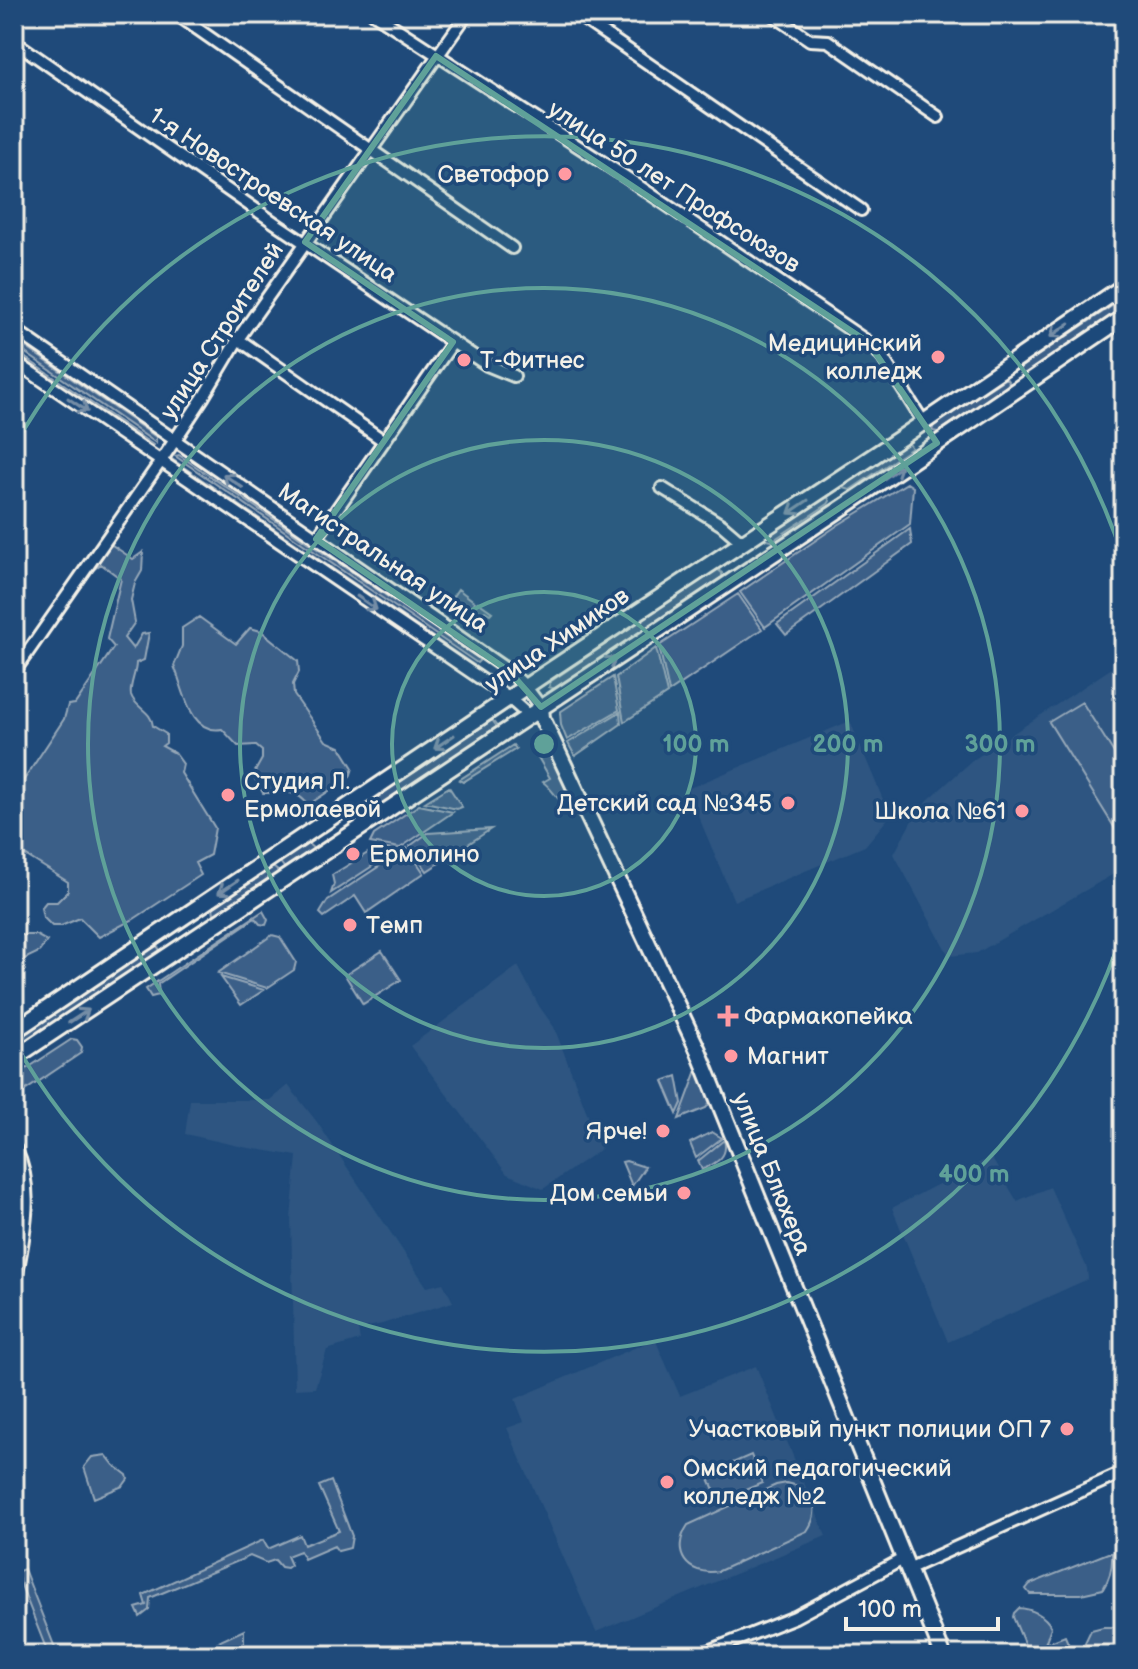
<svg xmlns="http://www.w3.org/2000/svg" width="1138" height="1669" viewBox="0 0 1138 1669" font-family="'Balsamiq Sans',sans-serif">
<rect width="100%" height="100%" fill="#1f4a7a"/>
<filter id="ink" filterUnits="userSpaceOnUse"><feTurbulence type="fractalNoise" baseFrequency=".0125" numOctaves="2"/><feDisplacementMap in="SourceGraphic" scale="16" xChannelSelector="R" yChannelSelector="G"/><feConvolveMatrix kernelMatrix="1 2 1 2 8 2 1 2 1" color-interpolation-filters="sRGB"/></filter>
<g filter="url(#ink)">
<!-- built -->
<path fill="#2d5581" d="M1124 660V868L977 953 949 956 894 854 911 822 928 800 973 760Z
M850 721 890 816 865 846 734 901 687 789Z
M518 966 539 1006 554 1027 601 1149 543 1189 507 1174 410 1046Z
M288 1085 317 1122 427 1287 443 1283 453 1302 382 1324 358 1329 360 1340 327 1350 315 1388 295 1389 291 1218 297 1156 243 1147 185 1134 190 1100H270Z
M991 1157 1017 1201 1050 1187 1087 1268 1088 1279 948 1342 892 1208Z
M655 1339 680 1396 756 1366 826 1536 596 1632 507 1428 524 1422 515 1399Z"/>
<!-- green -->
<path fill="#3a5f88" stroke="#97a8b8" stroke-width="2" d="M1124 298V309L1025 374 1020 373V368L1027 363Z
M14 339 156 437V443L14 345Z
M14 350 153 445 148 447 14 354Z
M1006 378 1009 382 1007 386 938 432 932 431 934 425Z
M907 441 912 448 850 490 844 488 845 483Z
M179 455 478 658 479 661 477 663 175 456Z
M172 459 474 665V667L172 462Z
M907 483 913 487 910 524 765 627 740 592 838 525Z
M827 496 830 501 828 504 772 541 766 540 767 534Z
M910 529 912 544 786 635 777 624Z
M112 545 133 559 143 552 142 571 135 583 131 600 135 622 124 638 133 649 142 634 149 633 144 660 136 663C136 674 129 686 131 695 135 708 152 711 153 726L166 734V743L162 746 175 753 183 764 181 773 215 828 210 855 195 863 201 875 134 919 99 937 80 918 61 926H52L43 917 41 908 46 902H57L68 891V882L14 848V795L64 719 68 705 75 704 114 647 107 639 121 579 101 564 88 574 104 548Z
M717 569 722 573V577L555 689 549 687 550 682Z
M458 589 475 602 462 621 453 615 449 602Z
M738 594 762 629 669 692 659 646Z
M478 602 492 612 490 614 485 611 473 628 464 622Z
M199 617 236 644 250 628 261 631 298 661 299 672 293 684 294 695 326 741 340 747 353 768 350 777 308 805C295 787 281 794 263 793L253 775 262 759V751L255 745 238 746 222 729C189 735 184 688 174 666L182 646V628Z
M656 648 667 694 624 722 616 677Z
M613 677 619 710 567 740 561 725 560 712Z
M1082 702 1124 769V843L1049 722Z
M620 712 621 724 575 756 568 743Z
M492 720 498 728 356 822H353L352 814Z
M543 729 574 800V805L569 808C559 804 554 790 543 782L550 778 531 745Z
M513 745 516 749 463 782 459 780Z
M449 787 462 807 457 809 425 802Z
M419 805 453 812 400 848 370 843 374 835Z
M491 829 427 871 410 846 428 833Z
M307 843 313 848 312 852 286 870 280 862Z
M376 848 397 850 331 893 334 884 332 875Z
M407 848 424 873 366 913 355 896 324 917 320 913 328 900Z
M273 867 280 873 217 915 214 914 213 907Z
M263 911 268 920 266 925 260 924 255 918 158 984 159 995 151 997 146 989Z
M21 935H36L47 941 39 952 14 964V938Z
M272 935 280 937 296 962 294 970 267 988 218 973Z
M156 945 161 951 157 956 14 1051V1040Z
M382 951 401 980 363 1004 345 975Z
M221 977 264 990 241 1005Z
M72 1039 77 1040 82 1047 81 1053 14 1098V1077Z
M699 1065 711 1102 706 1108 679 1119Z
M677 1076 682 1103 677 1114 663 1081Z
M712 1132 722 1138 696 1158 690 1143Z
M724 1140C729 1157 716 1163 702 1170L698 1161Z
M626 1161 645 1167 632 1186 622 1162Z
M106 1455 114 1465 127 1475 128 1479 123 1486 94 1498 84 1467 92 1457Z
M751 1455 762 1483 719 1501 707 1474Z
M331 1481 352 1536 350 1548 338 1551 334 1546 304 1559 300 1551 287 1556 291 1565 287 1568 281 1567 275 1560 266 1563 250 1556 150 1598 149 1610 140 1617 136 1608 146 1605 143 1595 263 1540 268 1549 300 1535 304 1545 339 1531 319 1486Z
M787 1483C813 1488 822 1509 807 1531L719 1571C687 1577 670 1552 688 1525L776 1485Z
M1108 1553H1112C1113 1567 1110 1578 1103 1589L1081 1594H1030L1026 1589 1030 1584Z
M24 1569 55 1648 47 1651 16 1572Z
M1019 1608C1032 1609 1045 1615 1051 1627L1045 1644 1065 1636 1073 1655H1049L1045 1646 1048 1655H1029L1013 1617 1014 1613Z
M1103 1627H1124V1655H1079L1091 1630Z
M244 1630V1655H213L203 1649Z"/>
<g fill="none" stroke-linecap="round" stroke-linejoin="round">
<defs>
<path id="street" d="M176 14 512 248
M374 14 624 176 868 342 883 358 924 423
M576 14 861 210
M772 14 810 40 828 41 938 117
M14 41 275 223 487 365 514 376
M14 329 509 671 526 687 541 707
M238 339 384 441
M14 361 509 698 528 715
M662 488 722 525 743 543
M316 539 453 342
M14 672 161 461 204 396 238 339 467 14
M908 1569 1124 1472
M699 1655 795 1617 903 1559"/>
<path id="secondary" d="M541 707 542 718 698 1050 943 1655
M14 1031 546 673 905 435 1124 286
M14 1058 848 504 1124 317
M14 1150C34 1192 21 1236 14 1280"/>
</defs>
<!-- street casing -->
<use href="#street" stroke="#f4f1e8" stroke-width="16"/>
<!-- secondary casing -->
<use href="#secondary" stroke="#f4f1e8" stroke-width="20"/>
<!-- street -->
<use href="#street" stroke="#1f4a7a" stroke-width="10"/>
<!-- secondary -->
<use href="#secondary" stroke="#1f4a7a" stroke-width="14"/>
</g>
<!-- one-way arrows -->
<defs><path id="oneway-shaft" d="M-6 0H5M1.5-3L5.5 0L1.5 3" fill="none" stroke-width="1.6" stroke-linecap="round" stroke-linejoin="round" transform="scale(2)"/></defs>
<g stroke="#748da6">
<use href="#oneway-shaft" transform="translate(1060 330) rotate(145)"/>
<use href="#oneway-shaft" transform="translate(78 405) rotate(34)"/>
<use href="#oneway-shaft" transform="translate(892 473) rotate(-35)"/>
<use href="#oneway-shaft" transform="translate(233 481) rotate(-145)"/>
<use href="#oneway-shaft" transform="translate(798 507) rotate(146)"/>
<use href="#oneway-shaft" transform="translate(367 603) rotate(35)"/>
<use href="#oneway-shaft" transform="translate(606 664) rotate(-33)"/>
<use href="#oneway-shaft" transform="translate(444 742) rotate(146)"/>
<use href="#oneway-shaft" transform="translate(228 887) rotate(146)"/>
<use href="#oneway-shaft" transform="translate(79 1016) rotate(-33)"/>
</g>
</g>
<!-- marked area -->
<path fill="#5fa199" fill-opacity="0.2" stroke="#5fa199" stroke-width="6" stroke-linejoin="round" d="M436 56 868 342 937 443 541 707 509 671 316 539 453 342 305 242Z"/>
<!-- distance rings -->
<circle cx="544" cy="744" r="152" fill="#5fa199" fill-opacity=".12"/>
<g fill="none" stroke="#5fa199" stroke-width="4">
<circle cx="544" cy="744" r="152"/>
<circle cx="544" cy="744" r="304"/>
<circle cx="544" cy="744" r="456"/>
<path d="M1124 927A608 608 0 0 1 15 1043M15 445A608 608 0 0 1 1124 561"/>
</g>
<!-- markers -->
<g fill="#ff9aa2" stroke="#1f4a7a" stroke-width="3">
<circle cx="565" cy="174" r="8"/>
<circle cx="938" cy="357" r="8"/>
<circle cx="464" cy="360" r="8"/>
<circle cx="228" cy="795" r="8"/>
<circle cx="788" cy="803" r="8"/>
<circle cx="1022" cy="811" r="8"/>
<circle cx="353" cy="854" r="8"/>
<circle cx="350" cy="925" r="8"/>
<path d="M724 1004h8v8h8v8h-8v8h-8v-8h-8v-8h8z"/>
<circle cx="731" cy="1056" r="8"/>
<circle cx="663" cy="1131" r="8"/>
<circle cx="684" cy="1193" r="8"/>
<circle cx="1067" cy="1429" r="8"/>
<circle cx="667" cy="1482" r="8"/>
</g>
<g text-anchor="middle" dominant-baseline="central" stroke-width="7" stroke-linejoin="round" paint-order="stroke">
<!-- poi labels -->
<g font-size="24" fill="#f4f1e8" stroke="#1f4a7a" text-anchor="end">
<text x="549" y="174">Светофор</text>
<text x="922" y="343">Медицинский<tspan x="922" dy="28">колледж</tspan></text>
<text x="480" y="360" text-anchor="start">Т-Фитнес</text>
<text x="244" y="781" text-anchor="start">Студия Л.<tspan x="244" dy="28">Ермолаевой</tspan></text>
<text x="772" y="803">Детский сад №345</text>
<text x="1006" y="811">Школа №61</text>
<text x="369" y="854" text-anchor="start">Ермолино</text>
<text x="366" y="925" text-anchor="start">Темп</text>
<text x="744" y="1016" text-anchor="start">Фармакопейка</text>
<text x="747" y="1056" text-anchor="start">Магнит</text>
<text x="647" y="1131">Ярче!</text>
<text x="668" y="1193">Дом семьи</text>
<text x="1051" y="1429">Участковый пункт полиции ОП 7</text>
<text x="683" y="1468" text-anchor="start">Омский педагогический<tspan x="683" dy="28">колледж №2</tspan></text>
</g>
<!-- street labels -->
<g font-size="24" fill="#f4f1e8" stroke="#1f4a7a">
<text transform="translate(674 187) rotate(33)">улица 50 лет Профсоюзов</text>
<text transform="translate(273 195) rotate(34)">1-я Новостроевская улица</text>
<text transform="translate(222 331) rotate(-57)">улица Строителей</text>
<text transform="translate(383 558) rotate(34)">Магистральная улица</text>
<text transform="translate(557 640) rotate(-34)">улица Химиков</text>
<text transform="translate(772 1174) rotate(68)">улица Блюхера</text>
</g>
</g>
<circle cx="544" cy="744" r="12" fill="#5fa199" stroke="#1f4a7a" stroke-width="4"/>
<g font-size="24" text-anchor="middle" font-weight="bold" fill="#5fa199" stroke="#1f4a7a" stroke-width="7" stroke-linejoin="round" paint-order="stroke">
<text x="696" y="752">100 m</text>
<text x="848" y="752">200 m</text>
<text x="1000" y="752">300 m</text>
<text x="974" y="1182">400 m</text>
</g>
<!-- margin -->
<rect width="1138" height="1669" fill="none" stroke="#1f4a7a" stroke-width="48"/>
<rect x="24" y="24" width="1090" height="1621" fill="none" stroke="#f4f1e8" stroke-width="3" filter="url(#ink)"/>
<!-- scale -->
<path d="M846 1617v12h152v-12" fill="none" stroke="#f4f1e8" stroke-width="4"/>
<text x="858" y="1617" font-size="24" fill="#f4f1e8" stroke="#1f4a7a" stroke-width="6" paint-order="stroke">100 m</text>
</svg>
